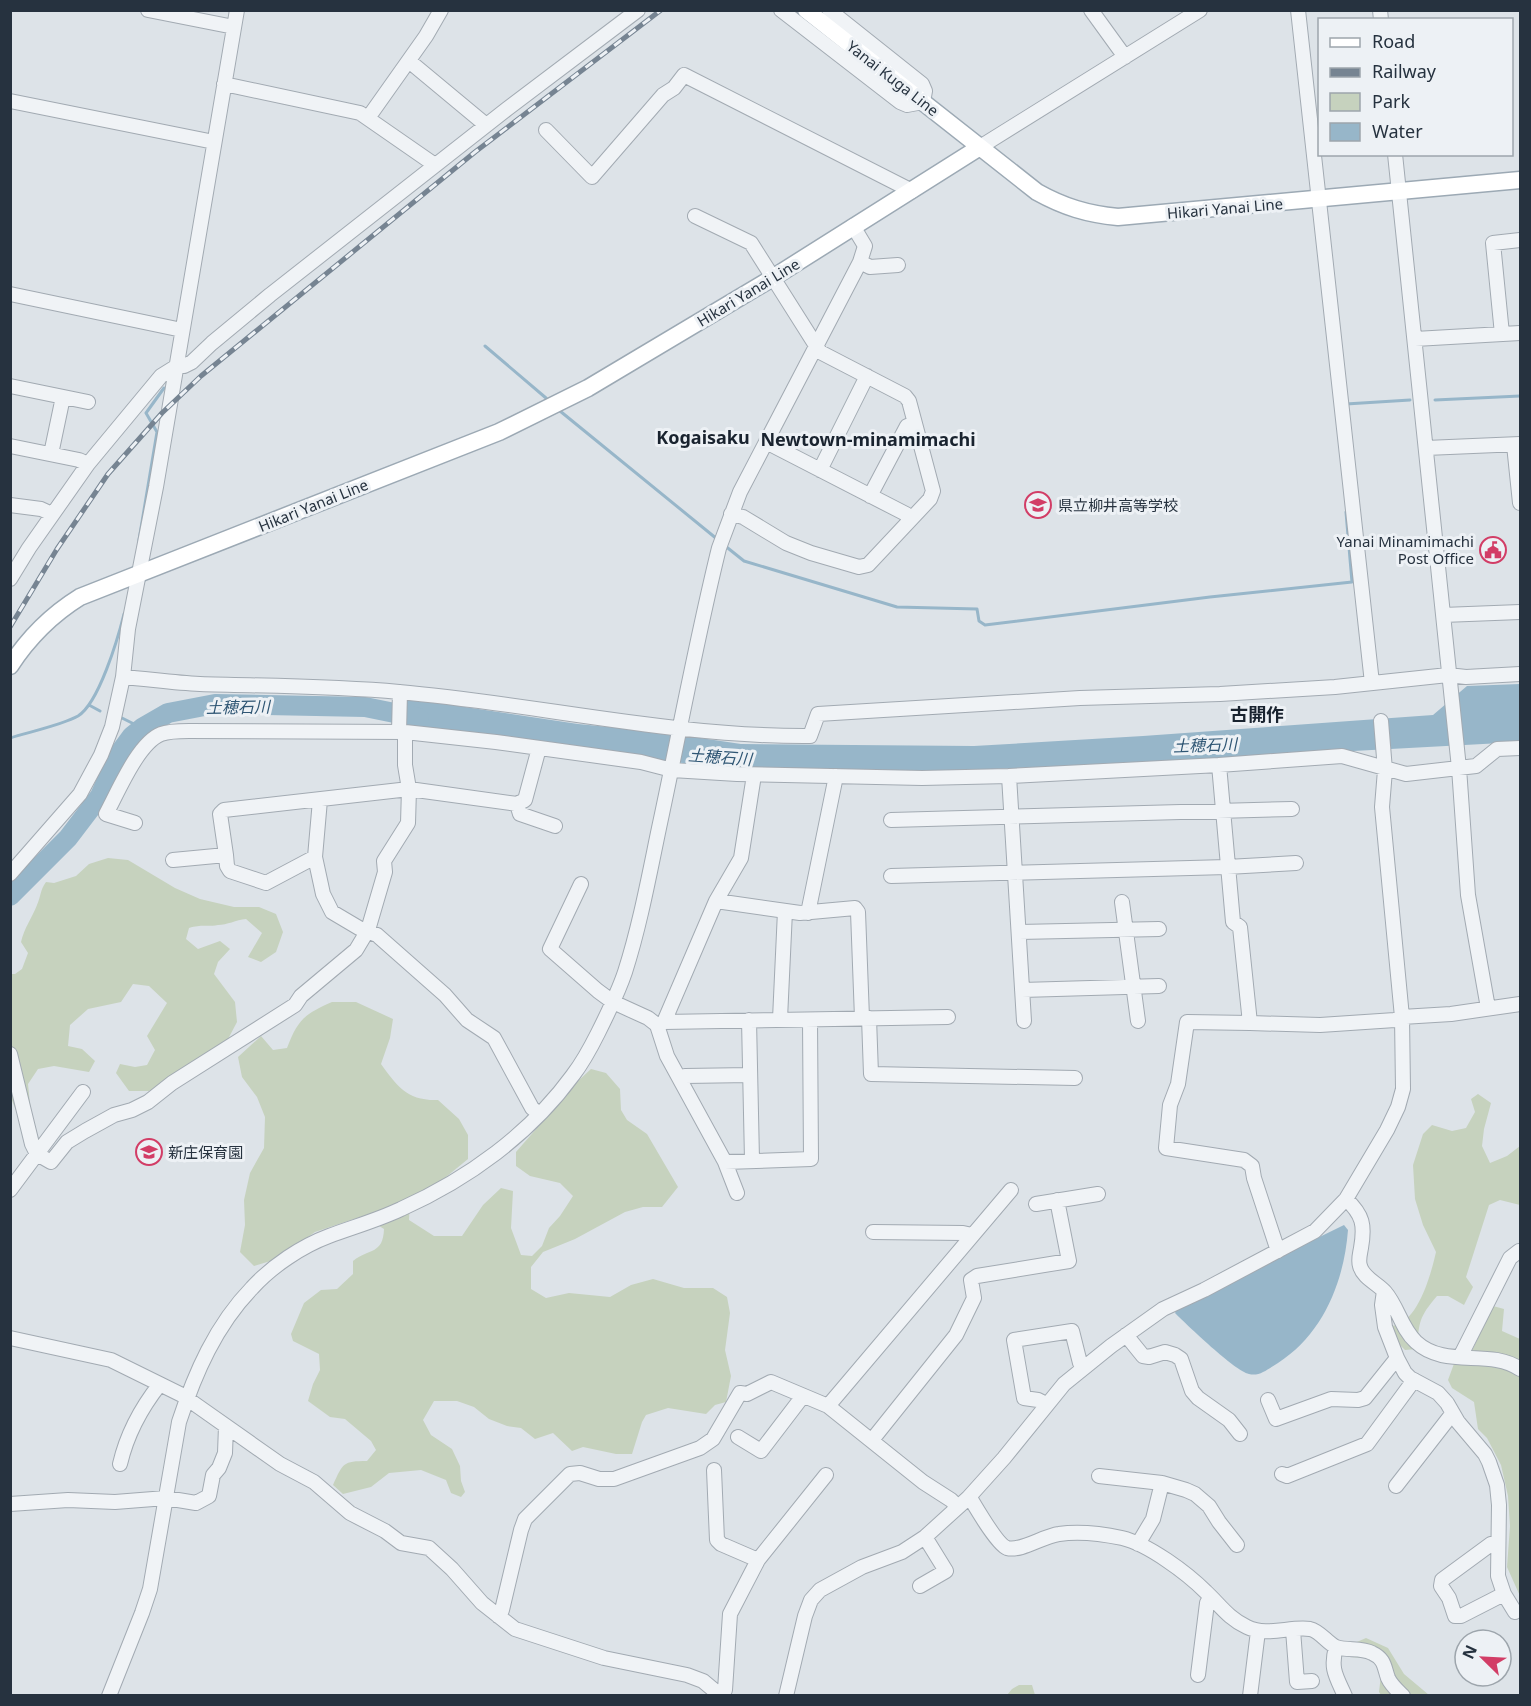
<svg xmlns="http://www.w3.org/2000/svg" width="1531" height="1706" viewBox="0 0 1531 1706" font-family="'Noto Sans','Noto Sans JP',sans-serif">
<rect width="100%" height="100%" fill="#dde3e8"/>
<!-- green -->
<path fill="#c6d2be" d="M108 858 128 860 175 888 200 899 234 907H259L276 914 283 932 276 952 261 962 248 957 262 933 246 919C236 920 227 925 218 925 206 927 202 924 189 928L186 939 198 949 220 941 230 949 218 962 214 974 235 1002 237 1022 227 1041 192 1067 149 1091H129L116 1073 120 1064 135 1067 147 1065 155 1050 147 1036 167 1003 149 986 133 984 121 1002 88 1009 70 1025 68 1046 82 1049 95 1061 89 1072 54 1066 38 1069 28 1084 31 1114 19 1118 11 1098 10 974H15L22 969 28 953 21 942C24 928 32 918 37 905 41 896 40 890 46 882L54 883 76 876 89 864Z
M332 1002H356L393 1019 390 1038 381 1064C397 1086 407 1101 438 1100L459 1119 468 1135V1159L446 1177 410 1201 409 1220 434 1236H462L483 1205 501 1188 513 1191 511 1228 521 1255 532 1256 542 1246 549 1228 560 1216 573 1196 560 1183 530 1176 516 1166V1152L578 1081 591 1069 606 1073 620 1089 621 1110 627 1120 647 1134 678 1187 662 1207H643L625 1212 575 1239 543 1252 531 1267V1289L546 1298 569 1293 610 1297 631 1285 653 1279 684 1288H713L727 1297 730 1313 725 1350 731 1376 726 1402 715 1405 706 1414 668 1408 646 1415 642 1422 632 1454H616L583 1447 572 1451 553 1433 535 1439 521 1428 507 1426 489 1419 474 1407 457 1401H434L423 1420 431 1435 452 1449 460 1466 461 1481 465 1492 461 1497 451 1493 446 1480 421 1470 389 1473 371 1487 343 1494 333 1485C343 1463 343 1461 367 1461L376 1450 371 1441 345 1419 330 1417 308 1401 313 1384 320 1370 319 1354 293 1341 291 1334 304 1303 321 1290 337 1289 353 1274V1261C369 1248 383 1255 384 1229L363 1216 315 1232 277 1259 254 1266 240 1252 245 1225 244 1200 250 1173 264 1148 265 1117 257 1097 242 1077 238 1057 261 1036 273 1050 287 1048C298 1019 305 1014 332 1002Z
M1478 1094 1491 1103 1484 1129 1482 1146 1490 1163 1507 1156 1520 1146V1205L1500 1200 1489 1205 1466 1277 1473 1287 1464 1305 1448 1296H1437C1419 1317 1419 1322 1417 1349L1405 1350 1395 1340 1392 1326C1418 1323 1431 1274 1436 1252L1423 1225 1415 1199 1413 1165 1423 1134 1432 1125 1452 1131 1466 1128 1475 1112 1471 1099Z
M1493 1306 1504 1309 1502 1331 1520 1339V1596L1507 1567 1510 1526 1508 1496 1501 1465 1487 1438 1478 1429 1474 1402 1452 1388 1448 1380 1455 1361 1471 1353Z
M1366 1638 1388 1648 1404 1674 1429 1695H1381L1379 1692 1381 1675 1375 1662 1365 1658 1350 1657V1645Z
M1019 1685H1032L1035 1695H1007L1012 1689Z"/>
<!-- water -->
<path fill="#97b6c9" d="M1520 684V742L1114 764 916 772 756 769 659 761 406 727 405 698 578 724 660 732 741 744 974 746 1143 736 1433 715 1467 686Z
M1344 1225 1348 1230C1344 1282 1323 1334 1278 1363 1269 1368 1260 1377 1249 1374 1235 1371 1187 1325 1175 1313L1179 1306Z"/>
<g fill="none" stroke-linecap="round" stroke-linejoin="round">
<!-- stream -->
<path stroke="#97b6c9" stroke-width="3" d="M485 346 546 398
M1435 400 1520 396
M1346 404 1410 400
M560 411 717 539
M139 540 157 432 146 413 164 388
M724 545 744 561 897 607 977 609 979 621 985 625 1210 597 1352 582 1346 512
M89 705 100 711
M122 718 142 728
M10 738C29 732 62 725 78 716 99 703 118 638 124 614"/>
<!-- river -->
<path stroke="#97b6c9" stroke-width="20" d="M10 896 68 838 100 796 118 755 132 736 142 728 168 713 215 704 365 707 419 718"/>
<defs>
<path id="minor" d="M148 10 234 27
M781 10 900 102 907 105 923 102 925 91 922 84 829 10
M1091 10 1125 57
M1298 10 1372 683
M1380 10 1381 20
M409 61 486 125
M224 84 360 113 435 165
M10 101 214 142
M368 118 426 36 441 10
M546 130 592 177 663 95 674 88 684 75 912 191
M980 147 1200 10
M1395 154 1459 768 1468 895 1488 1008
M695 216 751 243 820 352 905 396 909 401 933 491 930 499 868 565 859 567 811 553 786 543 743 517 731 514
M860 262 870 267 898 265
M10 294 182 330
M1502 334 1493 243 1520 240
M1415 339 1520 333
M10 386 88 402
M766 442 906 514 911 519
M1514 445 1520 503
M10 446 79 460 88 464
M1426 448 1520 444
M51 454 63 397
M820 470 867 376
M870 496 907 426 915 424
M10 505 41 509 52 514
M10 579 29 548 88 464 161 376 177 366H184L192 362 212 343 270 295 507 109 638 10
M1443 615 1520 612
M123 677C149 679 174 683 200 684 266 686 333 686 399 692 537 704 672 737 810 736L818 714 1080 698 1220 694 1335 687 1448 675 1466 677 1520 674
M399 732 400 692
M1219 765 1233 922 1240 927 1250 1023 1320 1025 1395 1020 1402 1017 1451 1014 1520 1004
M1009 776 1024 1021
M320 800 315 857 323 894 332 912 359 928 377 935 445 995 467 1020 494 1038 532 1108 539 1114
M517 804 520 814 555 826
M891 820 1292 809
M135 823 106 814C118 792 138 743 161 734 169 731 180 731 189 731L405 732 496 742 641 762 672 770 737 774 922 778 1009 776 1219 765 1342 756 1406 774 1476 766 1497 749 1520 748
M226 855 220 814 224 810 409 789 517 804 525 800 539 748
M173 860 226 855 227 866 230 871 266 883 315 857
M10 874 80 794 101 755 112 727 123 677 128 629 156 487 237 10
M891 876 1227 867 1296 863
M581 884 550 949 598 991 613 1002 648 1018 657 1025 667 1056 725 1162 737 1193
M716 901 741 858 754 775
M1122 902 1138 1021
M808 913 836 776
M1019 932 1159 929
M1022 990 1159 986
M869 1018 871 1074 1075 1078
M780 1019 785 911
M749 1020 752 1160
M664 1022 716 901 800 913 855 908 858 912 862 1018
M1250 1023 1187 1022 1178 1084 1170 1105 1166 1148 1244 1160 1252 1166 1254 1178 1278 1251
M659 1024 664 1022 948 1017
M10 1054 32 1144 37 1154 51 1162 67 1142 85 1131 114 1115 132 1110 148 1102 172 1083 295 1005 301 996 356 950 368 930 385 872 384 861 408 823 409 789 405 765V732
M679 1078 685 1076 750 1075
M725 1162 811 1159 810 1020
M10 1190 83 1092
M1346 1199C1363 1215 1365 1225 1361 1248 1360 1254 1358 1260 1360 1266 1363 1278 1377 1283 1385 1292 1398 1307 1401 1328 1416 1342 1445 1369 1490 1348 1520 1369
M1036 1204 1098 1194
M873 1232 963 1233 972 1235
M1384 1291 1382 1305 1385 1327 1397 1358 1405 1373 1410 1378 1438 1393 1447 1403 1458 1422 1485 1454 1489 1462 1497 1485 1499 1505 1498 1576 1504 1594 1515 1612
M1126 1335 1143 1356 1149 1357 1165 1352 1175 1355 1181 1359 1192 1391 1198 1398 1229 1420 1240 1434
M10 1338 111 1360 182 1395 280 1464 314 1482 350 1513 385 1531 401 1543 429 1548 452 1569 482 1603 515 1629 604 1658 687 1675 703 1681 721 1696
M1460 1357 1510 1258 1519 1251 1520 1252
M1268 1400 1276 1419 1331 1399 1358 1400 1365 1398 1397 1358
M1046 1404 1038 1400 1024 1398 1014 1340 1072 1331 1080 1363 1084 1367
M828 1406 1011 1190
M738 1437 761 1451 803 1396
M872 1440 956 1335 974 1298 971 1280 977 1276 1069 1261 1057 1200
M120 1464C127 1434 141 1408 160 1384
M714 1470 717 1540 721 1544 758 1560
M1282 1474 1287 1476 1367 1444 1414 1380
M1099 1476 1162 1483 1153 1519 1138 1544
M1162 1483 1186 1490 1195 1494 1209 1506 1219 1522 1237 1545
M1396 1486 1452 1414
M968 1498 972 1501C978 1511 998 1545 1007 1548 1021 1552 1043 1536 1059 1534 1079 1531 1103 1534 1122 1538 1148 1544 1187 1573 1206 1592 1220 1605 1228 1618 1247 1627 1267 1637 1290 1626 1310 1629 1320 1631 1327 1643 1336 1647 1348 1651 1361 1647 1372 1653 1385 1659 1384 1667 1388 1678 1391 1685 1398 1691 1403 1696
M10 1504 68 1500 115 1502 166 1498 196 1503 209 1496 213 1475 219 1468 225 1453 226 1426
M1498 1543 1491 1544 1442 1580 1441 1586 1449 1598 1455 1616H1461L1504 1594
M920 1586 946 1571 925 1537
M498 1616 502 1610 521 1530 525 1519 570 1474 580 1473 599 1479H614L700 1448 713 1439 740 1393 747 1394 771 1382 828 1406 923 1482 951 1500 958 1507
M1293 1630 1297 1682 1312 1681
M1336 1647C1330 1669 1336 1676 1345 1696
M1198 1675 1207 1603 1211 1597
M720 1695 725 1690 730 1614 758 1560 826 1475
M109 1696 142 1613 150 1589 179 1422C195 1373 216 1325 252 1288 272 1266 302 1246 329 1236 353 1227 378 1220 401 1209 468 1179 530 1134 573 1075 583 1062 591 1047 598 1033 608 1013 618 993 625 972 640 925 649 876 659 828 679 735 696 641 719 548L740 492 860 262 865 246 853 226
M786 1696 805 1616 811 1600 820 1590 862 1567 902 1552 925 1537 968 1498 1004 1458 1064 1384 1111 1346 1163 1309 1204 1290 1315 1231 1346 1199 1387 1130 1398 1107 1403 1089 1402 1017 1382 807 1385 770 1381 721
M1250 1696 1258 1631"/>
<path id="major" d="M806 10 1037 192C1064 207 1087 214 1118 217L1520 180
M10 666C29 637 51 615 80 597L499 432 588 388 774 277 980 147"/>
</defs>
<!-- minor casing -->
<use href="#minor" stroke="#a2aab2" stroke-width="16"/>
<!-- major casing -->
<use href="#major" stroke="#9ca9b4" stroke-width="19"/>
<!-- minor -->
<use href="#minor" stroke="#f0f3f6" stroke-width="14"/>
<!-- major -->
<use href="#major" stroke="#fff" stroke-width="16"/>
<defs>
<path id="rail" d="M10 627 57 549 108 474 162 413 201 376 475 152 661 10"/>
</defs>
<!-- rail casing -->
<use href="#rail" stroke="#768492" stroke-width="5"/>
<!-- rail -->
<use href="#rail" stroke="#edf1f5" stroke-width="3" stroke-dasharray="9" stroke-linecap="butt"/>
</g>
<!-- icons -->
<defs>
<symbol id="school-ring" viewBox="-11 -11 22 22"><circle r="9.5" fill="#edf1f5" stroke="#d23d66" stroke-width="1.5"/><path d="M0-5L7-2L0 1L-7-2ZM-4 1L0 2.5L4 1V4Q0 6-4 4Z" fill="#d23d66"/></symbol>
<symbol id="civic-ring" viewBox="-11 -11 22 22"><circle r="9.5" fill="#edf1f5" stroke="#d23d66" stroke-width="1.5"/><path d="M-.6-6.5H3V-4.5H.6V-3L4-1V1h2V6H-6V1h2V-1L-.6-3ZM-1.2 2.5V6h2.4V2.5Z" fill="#d23d66"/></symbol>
</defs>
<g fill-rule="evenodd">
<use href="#school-ring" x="1023" y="490" width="30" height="30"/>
<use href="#civic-ring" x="1478" y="535" width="30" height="30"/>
<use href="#school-ring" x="134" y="1137" width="30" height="30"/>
</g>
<g text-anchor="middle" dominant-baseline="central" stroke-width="6" stroke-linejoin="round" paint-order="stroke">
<!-- street labels -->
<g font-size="15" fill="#26323f" stroke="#edf1f5">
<text transform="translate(893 78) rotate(38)">Yanai Kuga Line</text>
<text transform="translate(1225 208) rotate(-5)">Hikari Yanai Line</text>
<text transform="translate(748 292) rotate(-31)">Hikari Yanai Line</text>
<text transform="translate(313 505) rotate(-22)">Hikari Yanai Line</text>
</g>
<!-- poi labels -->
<g font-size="15" fill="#26323f" stroke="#edf1f5" text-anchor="start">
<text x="1058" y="505">県立柳井高等学校</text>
<text x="1474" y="541" text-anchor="end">Yanai Minamimachi<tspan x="1474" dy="17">Post Office</tspan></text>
<text x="168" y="1152">新庄保育園</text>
</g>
<!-- water labels -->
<g font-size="16" font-style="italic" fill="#2f5674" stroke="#edf1f5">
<text transform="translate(238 707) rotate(-1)">土穂石川</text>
<text transform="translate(1205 745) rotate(-2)">土穂石川</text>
<text transform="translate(720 757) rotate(4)">土穂石川</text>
</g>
<!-- quarter labels -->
<g font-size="18" font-weight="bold" fill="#19232f" stroke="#edf1f5">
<text x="703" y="437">Kogaisaku</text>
<text x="868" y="439">Newtown-minamimachi</text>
<text x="1257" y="714">古開作</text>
</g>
</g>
<!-- border -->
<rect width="1531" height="1706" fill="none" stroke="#26323f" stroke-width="24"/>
<!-- legend -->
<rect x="1318" y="18" width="195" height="138" fill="#edf1f5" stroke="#9da5ac" stroke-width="1.5"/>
<rect x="1330" y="38" width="30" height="9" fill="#ffffff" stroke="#9da5ac" stroke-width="1.5"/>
<text x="1372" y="48" font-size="18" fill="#26323f">Road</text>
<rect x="1330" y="68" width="30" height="9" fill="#768492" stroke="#9da5ac" stroke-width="1.5"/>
<text x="1372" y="78" font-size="18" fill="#26323f">Railway</text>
<rect x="1330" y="93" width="30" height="18" fill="#c6d2be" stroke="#9da5ac" stroke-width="1.5"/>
<text x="1372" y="108" font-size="18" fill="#26323f">Park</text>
<rect x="1330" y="123" width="30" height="18" fill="#97b6c9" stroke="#9da5ac" stroke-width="1.5"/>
<text x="1372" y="138" font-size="18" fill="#26323f">Water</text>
<!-- north arrow -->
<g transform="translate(1483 1658) rotate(294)"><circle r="28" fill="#edf1f5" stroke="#9da5ac" stroke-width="1.5"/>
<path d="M0-4.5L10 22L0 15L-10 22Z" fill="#d23d66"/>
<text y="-9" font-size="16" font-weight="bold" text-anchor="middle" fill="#26323f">N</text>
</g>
</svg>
